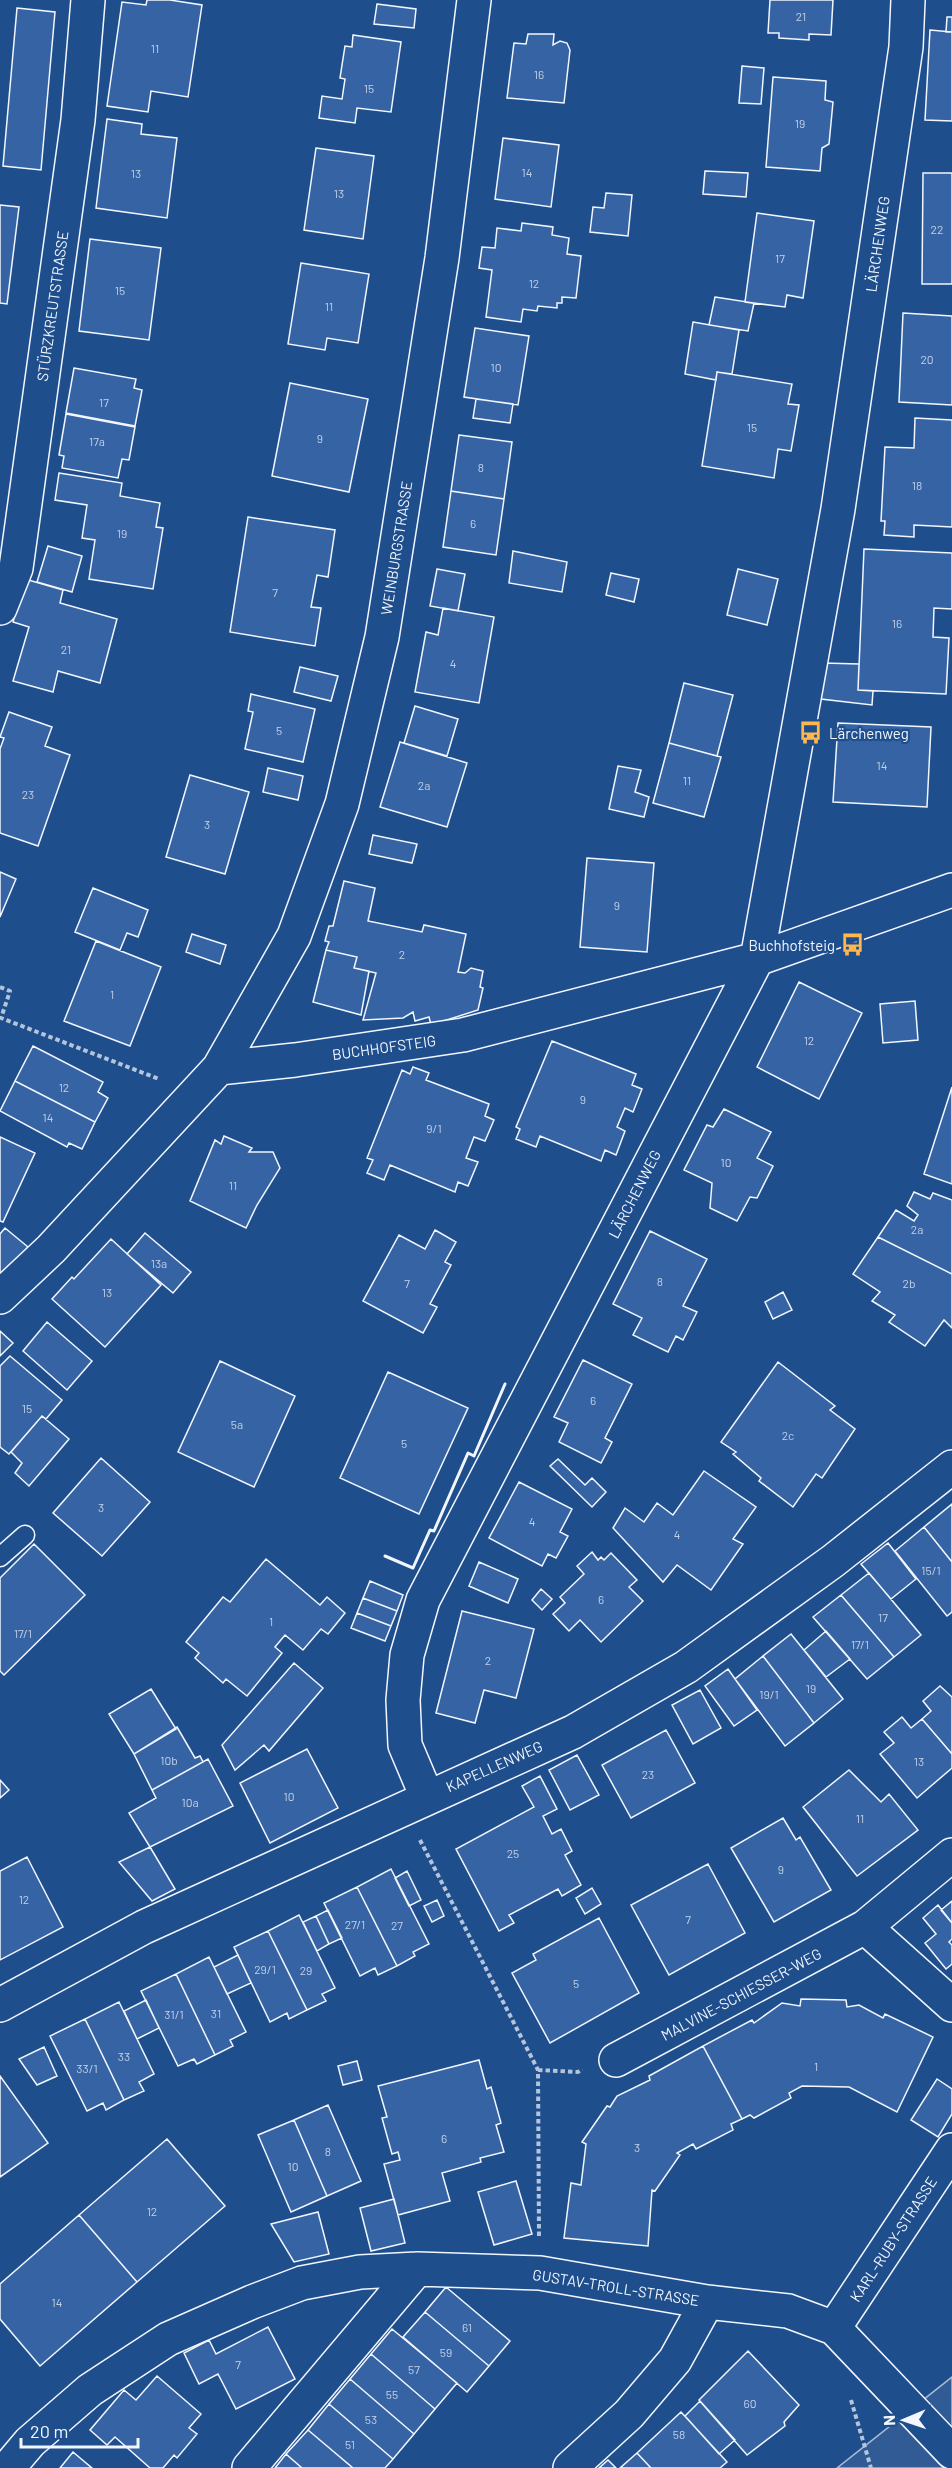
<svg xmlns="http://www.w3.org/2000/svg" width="952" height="2468" viewBox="0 0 952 2468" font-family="Barlow,sans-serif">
<rect width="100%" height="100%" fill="#1f4e8c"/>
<!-- built -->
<path fill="#305b95" stroke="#a8bbd7" stroke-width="1.5" d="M952 2377V2464L948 2468H837Z"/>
<!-- building -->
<path fill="#3563a3" stroke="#f2f6ff" stroke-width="1.5" d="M147 0H170L202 5 188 97 151 91 148 112 107 106 122 2 146 5Z
M770 0H833L831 35 809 34V40L779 38V33H768Z
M377 4 416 9 414 28 374 24Z
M17 8 55 12 41 170 3 166Z
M947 17H952V32H946Z
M930 30 952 32V121L925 120Z
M528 34H554L553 45 560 41 567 43 570 50 564 103 507 98 514 43 526 44Z
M353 35 401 42 391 112 357 108 355 123 319 118 322 96 342 99 345 79 340 78 345 46 352 47Z
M742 66 764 68 761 104 739 103Z
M773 77 826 81 825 100 833 102 829 144 822 148 820 171 766 167Z
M107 119 142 124 141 134 177 138 167 218 96 208Z
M503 138 559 145 551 207 495 199Z
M316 148 374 156 363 239 304 230Z
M705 171 748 173 746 197 703 194Z
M923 173H952V284H922Z
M606 193 632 195 628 236 590 232 593 207 604 208Z
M0 205 19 207 7 304 0 303Z
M757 213 814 221 803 298 787 295 785 307 745 302Z
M522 223 553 227 552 235 569 238 567 254 581 256 576 298 562 297V303H557V308L538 306 537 311 523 309 521 322 486 317 492 270 479 268 482 247 495 248 497 228 521 231Z
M90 239 161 248 149 340 79 331Z
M301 263 369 274 358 343 327 338 325 350 288 344Z
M715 297 754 303 748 331 709 325Z
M903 313 952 316V405L899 402Z
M693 322 739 330 732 374 717 372 716 380 685 374Z
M475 328 529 336 518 405 464 397Z
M74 368 136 379 134 388 142 390 135 426 66 413Z
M717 372 792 384 788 404 799 405 791 451 778 449 774 478 702 466Z
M290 383 368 399 349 492 272 476Z
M476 399 513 404 510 423 473 418Z
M66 414 135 427 129 460 122 459 118 478 62 468 64 456 59 455Z
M915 418 952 420V527L914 525V537L884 535 885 521H881L885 447 914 448Z
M459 435 512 442 504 499 451 491Z
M59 473 122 483 120 496 160 503 156 527 163 528 153 589 89 579 95 540 82 538 87 505 55 500Z
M451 491 504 499 496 555 443 547Z
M248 517 335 530 328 577 317 575 311 607 321 608 315 646 230 632Z
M48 546 82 556 72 592 37 582Z
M864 549 952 553V609L934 608 933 637 949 638 946 694 858 690Z
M513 551 567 562 562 592 509 583Z
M437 569 465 574 458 611 430 606Z
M738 569 778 579 767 625 727 615Z
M611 573 639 579 634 602 606 595Z
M25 579 63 590 60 603 117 619 100 683 58 671 53 692 13 681 29 627 13 622Z
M443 608 494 617 479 703 415 692 426 632 438 635Z
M823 663 859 664 858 690 873 691 872 705 821 699Z
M300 667 338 676 331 701 294 692Z
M684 683 733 695 717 756 669 743Z
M251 694 315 709 303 762 245 749 253 712 248 711Z
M415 706 458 719 447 756 404 743Z
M9 712 52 727 45 746 70 755 38 846 0 833V749L4 738 0 737Z
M838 723 931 727 927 807 833 802Z
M400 742 467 763 447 827 380 807Z
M669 743 721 757 704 817 653 803Z
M618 766 641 770 635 792 649 797 644 817 609 809Z
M268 768 303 776 298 800 263 792Z
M190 775 249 792 225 874 166 857Z
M373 835 417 844 412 863 369 854Z
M587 858 654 863 647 952 580 947Z
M0 872 16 879 0 917Z
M344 881 375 888 368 921 422 932 424 925 466 934 458 972 465 973 471 968 483 971 480 987 483 988 478 1010 431 1025 429 1017 415 1021 413 1012 403 1018 363 1020 376 973 354 968 357 957 326 950 329 942 325 941 329 926H333Z
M93 888 148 910 138 937 127 933 120 950 75 932Z
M192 934 226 945 220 964 186 952Z
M96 941 161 967 130 1046 64 1021Z
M326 950 357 957 354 968 369 971 361 1015 313 1002Z
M799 982 862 1013 819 1099 757 1067Z
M915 1001 918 1040 883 1043 880 1004Z
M552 1041 636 1074 632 1085 642 1089 633 1112 625 1108 617 1127 625 1131 616 1155 605 1150 601 1161 540 1136 536 1147 516 1139 520 1129 516 1127Z
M33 1046 103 1082 98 1092 108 1098 95 1122 15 1081Z
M413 1067 429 1073 426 1080 489 1104 485 1116 494 1120 485 1141 474 1137 466 1158 478 1162 468 1186 458 1182 455 1192 390 1165 384 1180 367 1173 373 1160 367 1158 402 1070 410 1074Z
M15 1081 95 1122 82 1149 69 1143 67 1147 0 1111Z
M952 1087V1184L924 1174Z
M724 1109 771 1132 757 1158 773 1166 757 1198 750 1197 737 1221 710 1208 712 1183 684 1170 707 1125 713 1127Z
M224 1136 252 1148 249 1152H273L280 1168 257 1205 246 1228 190 1201 215 1140 221 1144Z
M0 1137 35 1153 3 1222 0 1221Z
M914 1192 930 1199 933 1193 952 1200V1274L878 1237 896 1210 914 1221 918 1215 907 1206Z
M5 1228 28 1247 4 1276 0 1273V1234Z
M435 1230 456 1242 445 1262 451 1265 430 1304 437 1307 423 1333 363 1301 399 1235 425 1249Z
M650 1231 707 1259 683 1306 697 1312 683 1340 676 1336 668 1352 633 1335 642 1318 613 1304Z
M145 1233 191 1272 173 1293 127 1254Z
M878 1237 952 1274V1328L944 1320 925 1346 889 1322 895 1315 872 1301 880 1292 853 1274Z
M111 1239 161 1285 105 1347 52 1299 72 1277 74 1279Z
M783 1292 792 1310 773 1319 765 1302Z
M47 1322 92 1361 67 1390 23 1351Z
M0 1331 13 1343 0 1356Z
M10 1356 62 1400 46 1419 42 1416 9 1454 0 1447V1366Z
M583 1360 632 1384 605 1438 612 1442 601 1463 559 1442 568 1423 554 1417Z
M220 1361 295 1396 254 1487 178 1452Z
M778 1362 835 1406 830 1410 855 1429 822 1478 816 1474 793 1507 759 1481 761 1478 733 1454 736 1452 721 1442Z
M388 1372 468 1408 419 1514 340 1478Z
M42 1416 69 1439 29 1486 15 1473 22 1463 11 1452Z
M101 1458 150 1502 102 1556 53 1513Z
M558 1459 585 1485 592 1478 606 1492 592 1507 550 1466Z
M704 1471 756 1507 733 1539 743 1544 711 1590 677 1565 663 1582 613 1528 625 1508 644 1522 657 1503 673 1515Z
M519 1482 572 1509 560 1532 568 1536 556 1558 548 1554 542 1566 489 1538Z
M952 1504V1562L924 1527Z
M924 1527 952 1562V1612L947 1616 895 1551Z
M888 1543 916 1579 891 1599 861 1564Z
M34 1544 85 1595 4 1675 0 1671V1578Z
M592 1552 598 1560 601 1557 604 1560 611 1553 637 1580 629 1587 643 1601 601 1642 580 1620 569 1631 553 1614 565 1603 560 1597 584 1574 577 1566Z
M266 1559 320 1605 327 1597 345 1613 328 1634 321 1629 303 1650 285 1635 275 1647 282 1653 247 1696 226 1679 223 1683 195 1658 199 1653 186 1642 223 1597 230 1602Z
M479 1562 518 1579 508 1603 469 1586Z
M869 1573 921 1635 894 1657 841 1595Z
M370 1581 403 1595 397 1611 363 1598Z
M541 1589 552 1599 542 1610 532 1600Z
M841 1595 894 1657 867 1679 813 1617Z
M363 1598 397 1611 391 1626 357 1613Z
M462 1611 534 1629 516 1698 484 1690 475 1723 436 1713Z
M357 1613 391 1626 385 1641 351 1628Z
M826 1631 850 1659 826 1677 804 1650Z
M791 1634 843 1699 814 1723 763 1656Z
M763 1656 814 1723 785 1746 735 1679Z
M294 1663 323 1688 269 1751 264 1745 235 1770 222 1745Z
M728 1669 757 1710 734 1726 705 1686Z
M940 1686 952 1697V1754L922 1719 931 1711 923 1701Z
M151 1689 176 1729 134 1754 109 1714Z
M700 1690 721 1728 693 1744 672 1705Z
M902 1717 911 1728 922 1719 952 1754V1768L917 1798 880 1754 894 1743 884 1732Z
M177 1727 195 1758 200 1756 203 1762 152 1790 134 1754Z
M666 1730 695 1783 631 1818 602 1765Z
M307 1749 338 1808 270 1843 240 1783Z
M577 1755 599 1795 570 1810 549 1770Z
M208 1759 233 1806 150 1847 129 1813 156 1798 152 1790Z
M849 1770 881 1802 889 1794 918 1830 857 1876 803 1807Z
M540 1776 557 1809 543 1816 552 1834 561 1829 572 1851 565 1855 581 1885 562 1896 558 1889 509 1915 514 1923 499 1931 456 1849 534 1807 522 1786Z
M0 1780 9 1790 0 1798Z
M783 1818 796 1840 800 1837 831 1890 774 1922 731 1848Z
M150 1847 175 1889 152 1901 119 1862Z
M27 1857 63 1927 0 1960V1871Z
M708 1864 745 1933 669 1975 631 1905Z
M391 1869 429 1944 413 1952 415 1956 397 1966 357 1887Z
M407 1871 421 1900 409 1906 395 1878Z
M357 1887 397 1966 378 1975 375 1968 360 1976 324 1903Z
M592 1888 601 1904 585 1914 576 1898Z
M437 1900 444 1916 432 1922 424 1906Z
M952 1901V1923L941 1910Z
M938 1905 952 1923V1939L949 1942 952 1945V1964L946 1969 925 1943 936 1934 923 1918Z
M328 1910 342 1938 329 1944 316 1916Z
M299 1915 335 1988 322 1994 326 2001 307 2010 268 1931Z
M316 1916 329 1944 317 1951 303 1922Z
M599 1918 639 1993 550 2043 512 1973 536 1960 533 1954Z
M268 1931 307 2010 289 2019 287 2013 270 2022 234 1947Z
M238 1955 251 1983 227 1994 214 1967Z
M209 1957 246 2032 230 2040 233 2046 215 2055 176 1974Z
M176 1974 215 2055 197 2064 194 2059 178 2066 141 1991Z
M801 1999 846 2000 847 2007 859 2005 883 2018 885 2014 933 2037 897 2112 849 2087 802 2086 789 2093 791 2098 754 2118 750 2115 742 2119 703 2046 752 2020 754 2023 782 2003 800 2006Z
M146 2000 159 2028 137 2039 124 2011Z
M119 2002 154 2074 139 2082 144 2091 124 2100 85 2019Z
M85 2019 124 2100 106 2110 103 2103 87 2111 50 2036Z
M703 2046 742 2119 731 2124 733 2130 696 2149 693 2144 677 2153 680 2155 655 2191 652 2190 648 2246 564 2238 571 2183 581 2185 586 2144 582 2142 607 2106 610 2107 617 2096 650 2080 649 2076Z
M44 2047 57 2076 37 2085 19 2059Z
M479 2060 487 2089 491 2087 501 2123 496 2125 504 2152 480 2158 481 2162 442 2173 450 2201 398 2215 384 2164 400 2160 398 2152 392 2154 382 2118 387 2117 378 2086Z
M357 2061 362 2080 343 2085 338 2066Z
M0 2076 48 2143 0 2177Z
M937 2079 952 2089V2114L938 2137 911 2120Z
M328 2105 361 2181 327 2196 294 2120Z
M294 2120 327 2196 291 2212 258 2135Z
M167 2139 225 2206 137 2282 79 2215Z
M516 2181 532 2234 494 2245 478 2192Z
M394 2199 405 2243 371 2251 360 2208Z
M318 2212 329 2254 294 2262 271 2224Z
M79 2215 137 2282 40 2366 0 2319V2284Z
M446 2287 510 2341 489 2366 425 2312Z
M425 2312 489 2366 467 2392 403 2337Z
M268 2327 295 2379 236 2409 218 2374 199 2384 184 2353 209 2340 216 2354Z
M392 2329 457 2383 435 2409 371 2354Z
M748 2351 799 2405 784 2422 785 2426 747 2455 699 2400Z
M371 2354 435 2409 414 2434 350 2379Z
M157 2376 201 2414 189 2428 197 2434 177 2458 174 2455 163 2468H150L115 2437 107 2445 90 2430 124 2390 136 2400Z
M350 2379 414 2434 393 2459 329 2404Z
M700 2401 735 2440 719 2454 685 2416Z
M329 2404 393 2459 385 2468H353L308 2430Z
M681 2412 727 2462 720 2468H651L637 2453Z
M308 2430 353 2468H302L286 2454Z
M73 2452 92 2468H60Z
M637 2453 651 2468H620Z
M286 2454 302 2468H275Z
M608 2460 616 2468H599Z"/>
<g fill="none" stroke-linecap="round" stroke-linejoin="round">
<defs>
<path id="lane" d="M0 1557 25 1535"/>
<path id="street" d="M0 608 16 568 78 120 88 0
M219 1068 294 936 342 804 382 637 442 258 474 0
M0 1297 51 1249 219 1068 295 1060 463 1035 757 959 952 890
M427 1797 405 1745 403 1700 407 1655 423 1600 757 959 838 509 906 47 908 0
M865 1927 952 2005
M0 2005 144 1927 573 1732 686 1667 833 1561 952 1467
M616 2060 865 1927 952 1855
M834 2328 952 2150
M8 2468 30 2442 90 2390 168 2339 252 2302 302 2283 360 2272 417 2269 540 2273 707 2302 788 2311 834 2328 952 2452
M249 2468 417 2269
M570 2468 629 2414 675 2360 707 2302"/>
</defs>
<!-- lane casing -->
<use href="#lane" stroke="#f2f6ff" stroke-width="21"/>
<!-- street casing -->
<use href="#street" stroke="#f2f6ff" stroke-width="36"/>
<!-- path -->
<path stroke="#b3c4dc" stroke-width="4" stroke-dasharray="4.5 3" stroke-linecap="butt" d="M0 987 10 991 1 1018 159 1079
M420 1840 538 2070 539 2236
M538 2070 578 2072 582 2069
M851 2400 871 2468"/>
<!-- lane -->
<use href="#lane" stroke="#1f4e8c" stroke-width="18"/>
<!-- street -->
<use href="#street" stroke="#1f4e8c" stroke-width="33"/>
<!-- wall -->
<path stroke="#f2f6ff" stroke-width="3" d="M385 1556 413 1568 430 1530 434 1531 468 1453 474 1456 505 1384"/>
</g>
<!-- icons -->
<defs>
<symbol id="bus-bare" viewBox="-9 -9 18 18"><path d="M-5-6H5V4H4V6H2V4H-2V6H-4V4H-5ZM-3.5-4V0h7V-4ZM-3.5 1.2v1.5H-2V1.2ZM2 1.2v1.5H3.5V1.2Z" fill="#ffb74d" stroke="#1f4e8c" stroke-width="2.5" paint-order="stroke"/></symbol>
</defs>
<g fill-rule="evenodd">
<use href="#bus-bare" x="794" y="716" width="33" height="33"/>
<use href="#bus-bare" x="836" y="928" width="33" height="33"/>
</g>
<g text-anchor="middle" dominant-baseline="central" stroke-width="4.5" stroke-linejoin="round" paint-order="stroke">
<!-- number labels -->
<g font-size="12" fill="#c3d1e8">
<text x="801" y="16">21</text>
<text x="155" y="48">11</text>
<text x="539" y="74">16</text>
<text x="369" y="88">15</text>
<text x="800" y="123">19</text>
<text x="527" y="172">14</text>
<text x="136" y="173">13</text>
<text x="339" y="193">13</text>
<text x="937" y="229">22</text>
<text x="780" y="258">17</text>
<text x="534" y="283">12</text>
<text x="120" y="290">15</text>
<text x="329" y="306">11</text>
<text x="927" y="359">20</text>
<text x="496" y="367">10</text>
<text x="104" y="402">17</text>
<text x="752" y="427">15</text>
<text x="320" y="438">9</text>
<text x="97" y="441">17a</text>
<text x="481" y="467">8</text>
<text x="917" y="485">18</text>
<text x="473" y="523">6</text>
<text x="122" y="533">19</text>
<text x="275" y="592">7</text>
<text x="897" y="623">16</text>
<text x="66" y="649">21</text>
<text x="453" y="663">4</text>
<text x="279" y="730">5</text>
<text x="882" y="765">14</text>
<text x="687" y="780">11</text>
<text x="424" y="785">2a</text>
<text x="28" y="794">23</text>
<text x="207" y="824">3</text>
<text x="617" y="905">9</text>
<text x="402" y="954">2</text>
<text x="112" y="994">1</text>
<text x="809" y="1040">12</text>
<text x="64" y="1087">12</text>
<text x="583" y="1099">9</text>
<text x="48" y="1117">14</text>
<text x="434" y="1128">9/1</text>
<text x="726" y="1162">10</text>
<text x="233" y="1185">11</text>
<text x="917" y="1229">2a</text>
<text x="159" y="1263">13a</text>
<text x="660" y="1281">8</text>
<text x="407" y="1283">7</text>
<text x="909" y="1283">2b</text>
<text x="107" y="1292">13</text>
<text x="593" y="1400">6</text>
<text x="27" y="1408">15</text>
<text x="237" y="1424">5a</text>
<text x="788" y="1435">2c</text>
<text x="404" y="1443">5</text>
<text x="101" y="1507">3</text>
<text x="532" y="1521">4</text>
<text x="677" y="1534">4</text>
<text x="931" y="1570">15/1</text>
<text x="601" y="1599">6</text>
<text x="883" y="1617">17</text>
<text x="271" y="1621">1</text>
<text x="23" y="1633">17/1</text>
<text x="860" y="1644">17/1</text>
<text x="488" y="1660">2</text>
<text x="811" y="1688">19</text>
<text x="769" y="1694">19/1</text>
<text x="169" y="1760">10b</text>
<text x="919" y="1761">13</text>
<text x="648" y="1774">23</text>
<text x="289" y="1796">10</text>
<text x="190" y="1802">10a</text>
<text x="860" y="1818">11</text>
<text x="513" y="1853">25</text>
<text x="781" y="1869">9</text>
<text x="24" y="1899">12</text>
<text x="688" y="1919">7</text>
<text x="355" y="1924">27/1</text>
<text x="397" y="1925">27</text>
<text x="265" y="1969">29/1</text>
<text x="306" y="1970">29</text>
<text x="576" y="1983">5</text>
<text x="216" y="2013">31</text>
<text x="174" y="2014">31/1</text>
<text x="124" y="2056">33</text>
<text x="816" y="2066">1</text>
<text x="87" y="2068">33/1</text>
<text x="444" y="2138">6</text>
<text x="637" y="2147">3</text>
<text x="328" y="2151">8</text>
<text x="293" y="2166">10</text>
<text x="152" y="2211">12</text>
<text x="57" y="2302">14</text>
<text x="467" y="2327">61</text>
<text x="446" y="2352">59</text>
<text x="238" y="2364">7</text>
<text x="414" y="2369">57</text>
<text x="392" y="2394">55</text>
<text x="750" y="2403">60</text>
<text x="371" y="2419">53</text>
<text x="679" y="2434">58</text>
<text x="350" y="2444">51</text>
</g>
<!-- street labels -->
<g font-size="15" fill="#f2f6ff" stroke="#1f4e8c">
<text transform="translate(877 244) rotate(-82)">LÄRCHENWEG</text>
<text transform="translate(52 306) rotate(-82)">STÜRZKREUTSTRASSE</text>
<text transform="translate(396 548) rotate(-81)">WEINBURGSTRASSE</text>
<text transform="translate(384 1047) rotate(-8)">BUCHHOFSTEIG</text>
<text transform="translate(634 1194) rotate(-63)">LÄRCHENWEG</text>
<text transform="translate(494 1766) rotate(-24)">KAPELLENWEG</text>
<text transform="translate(741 1994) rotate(-28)">MALVINE-SCHIESSER-WEG</text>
<text transform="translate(893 2239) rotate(-57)">KARL-RUBY-STRASSE</text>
<text transform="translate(616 2287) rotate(9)">GUSTAV-TROLL-STRASSE</text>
</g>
<!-- poi labels -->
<g font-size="15" fill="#f2f6ff" stroke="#1f4e8c" text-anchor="start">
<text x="829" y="733">Lärchenweg</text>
<text x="835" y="945" text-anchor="end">Buchhofsteig</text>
</g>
</g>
<!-- north arrow -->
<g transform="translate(904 2420) rotate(268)" stroke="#1f4e8c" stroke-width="4.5" paint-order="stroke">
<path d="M0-4.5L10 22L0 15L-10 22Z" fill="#f2f6ff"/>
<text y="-9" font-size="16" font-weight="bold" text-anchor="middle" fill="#f2f6ff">N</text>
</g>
<!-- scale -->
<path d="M21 2438v9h117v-9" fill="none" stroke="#f2f6ff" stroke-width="3"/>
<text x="30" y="2438" font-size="18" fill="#f2f6ff" stroke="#1f4e8c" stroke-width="4.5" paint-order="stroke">20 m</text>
</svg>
